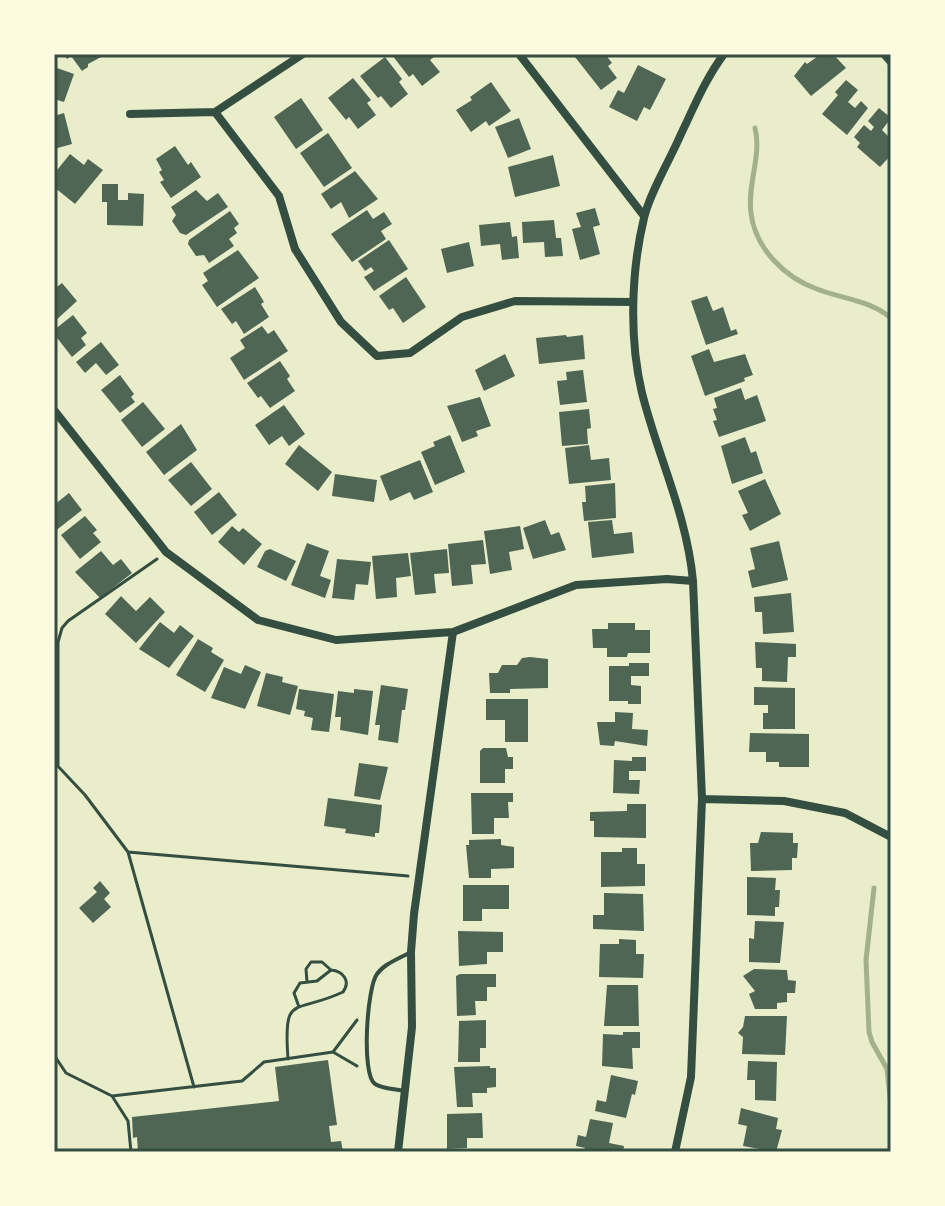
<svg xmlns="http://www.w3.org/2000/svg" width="945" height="1206" viewBox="0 0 945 1206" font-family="'IBM Plex Serif',serif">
<rect width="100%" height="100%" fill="#e9edc9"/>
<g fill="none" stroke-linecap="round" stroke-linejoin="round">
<!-- stream -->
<path stroke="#a3b18a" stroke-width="5" d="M755 128C762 156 747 184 751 213 755 248 785 278 817 289 842 299 870 300 891 318
M874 888 866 960 869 1032 872 1042 887 1069 891 1106"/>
</g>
<!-- building -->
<path fill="#4f6655" d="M64 54H101L103 56 88 64V67L82 71 71 56 67 59Z
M394 54H431L434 57 430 60 440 72 422 86 413 74 409 77 392 55Z
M579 54H605L612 63 608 66 617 78 601 90 575 57Z
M821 54H833L846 68 811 96 794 76 805 62 807 64Z
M385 57 402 79 399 82 408 94 391 108 381 96 378 98 360 76Z
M638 65 666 79 650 110 644 107 637 121 609 107 618 90 624 93Z
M54 67 74 74 64 102 54 99Z
M353 78 371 100 367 103 376 115 358 129 349 117 346 120 328 98Z
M846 80 858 90 848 102 855 108 861 101 868 108 847 135 822 114 838 95 835 92Z
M491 82 511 111 489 126 486 121 471 132 456 110 472 100 470 97Z
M301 98 323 130 296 149 274 117Z
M879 108 891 118 882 130 891 139V155L880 167 857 147 860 143 854 137 864 125 871 131 874 127 868 121Z
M64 113 72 144 54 149V116Z
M519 118 531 149 508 158 495 127Z
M328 133 352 168 324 187 300 153Z
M175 146 188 165 191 162 201 177 171 198 160 182 164 180 159 172 162 170 156 159Z
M70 154 84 165 88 159 103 170 75 204 54 187V174Z
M553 155 560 186 515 197 508 167Z
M355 171 378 199 349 218 341 202 331 209 321 194Z
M102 184H118V200H128V193L144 194 143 226 107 225V202H102Z
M196 190 207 201 218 193 228 207 186 235 180 233 172 221 176 215 171 207Z
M595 208 600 225 593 227 600 254 580 260 572 229 581 227 576 213Z
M367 210 373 219 384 212 392 224 381 231 386 239 352 262 331 234Z
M230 211 239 224 234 228 237 233 229 239 234 246 209 263 204 255 196 256 188 244 189 240Z
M554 220 556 238H561L563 256 545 257 544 242 523 243 522 222Z
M510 222 512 237 517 236 519 258 502 260 500 244 481 246 479 225Z
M389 240 408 269 374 291 364 277 374 271 371 267 365 271 358 261Z
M469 242 474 266 447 273 441 249Z
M238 250 259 278 217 307 202 285 208 281 203 273Z
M406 277 426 307 403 323 393 308 389 310 379 296Z
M62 283 77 301 54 322V289Z
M255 287 264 302 261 304 269 317 244 334 236 321 232 324 221 309Z
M707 296 713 311 723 307 731 331 736 329 738 334 706 345 691 301Z
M73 315 87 333 81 338 86 345 72 357 54 334V330Z
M262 326 268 334 274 330 288 351 244 380 230 358 245 348 240 340Z
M566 335 567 337 583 335 585 359 539 364 536 338Z
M101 342 119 365 106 375 96 363 85 373 76 362Z
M709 349 714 362 745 354 753 375 744 378 745 381 705 396 691 356Z
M505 354 515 376 484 391 475 370Z
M280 361 290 376 287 379 295 391 270 408 261 396 258 398 247 383Z
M583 370 587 402 560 405 557 381 567 380 566 372Z
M120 375 134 394 131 397 135 402 120 413 101 390Z
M741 388 745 400 757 395 766 421 719 437 713 421 717 420 713 409 717 408 714 398Z
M480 397 491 426 476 431 478 436 462 442 447 406Z
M143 402 165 429 142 447 121 420Z
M284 405 305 434 289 446 282 436 269 445 255 425Z
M589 409 591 428 587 429 588 444 562 446 559 412Z
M181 424 197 450 164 475 146 452Z
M450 435 465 472 435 485 421 452 435 446 433 442Z
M745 437 751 453 756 451 763 473 732 484 721 446Z
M299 445 332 472 318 491 285 464Z
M589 445 591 460 609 458 611 480 569 484 565 448Z
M420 460 433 492 414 500 410 492 390 501 380 476Z
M191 462 212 489 191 506 168 480Z
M335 474 377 480 374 502 332 496Z
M765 479 781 514 750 531 742 515 748 513 738 491Z
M615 483 616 518 584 521 582 502H586L585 486Z
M219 492 237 515 212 535 194 512Z
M69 493 82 510 54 532V505Z
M85 516 97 530 93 533 101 542 80 559 61 535Z
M545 520 551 535 559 532 566 550 533 559 523 528Z
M612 520 614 534 632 532 634 553 592 558 588 522Z
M232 526 239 532 243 528 262 544 244 565 218 542Z
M520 526 524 549 509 552 512 570 490 574 484 531Z
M483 540 486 564 471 565 473 584 452 586 448 544Z
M779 541 788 580 752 588 748 571 755 569 750 548Z
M307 543 329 551 320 576 331 580 325 598 291 585Z
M270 549 296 561 286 581 257 567 265 551Z
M447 549 449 573 434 574 436 593 415 595 410 553Z
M101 551 113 565 121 559 132 573 100 598 75 572Z
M408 553 411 576 396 578 397 597 376 599 372 556Z
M337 559 371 562 368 585 356 584 354 600 332 598Z
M791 593 794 632 763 634 762 612H755L754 597Z
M121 596 136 611 150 597 165 612 136 643 105 614Z
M160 622 174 633 180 625 194 636 169 668 139 649Z
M608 623H635V630H650V653H628L627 657H607V648H593L592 629H608Z
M198 639 213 648 211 652 224 660 205 692 176 675Z
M755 642 796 644V657H788L787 682 762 681V668H756Z
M530 657 548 659V688L510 689V693H490L489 673H498L502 665H517L522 658Z
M629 663H649V676H631V685L641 686V704H628V701H609V666H629Z
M245 665 261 672 245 709 211 698 224 667 241 674Z
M266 673 283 677 282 682 298 686 290 715 257 706Z
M381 685 408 689 405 710H402L398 743 378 740 380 725H375Z
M754 687 795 688V729H763V713H768V705H754Z
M299 689 334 694 329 732 311 730 313 718 304 716 305 711 296 709Z
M354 689 373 691 368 735 340 730 341 717H335L338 691 354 693Z
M486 699H528V742H505V720H486Z
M615 712 633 713 632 729 648 730 647 746 615 741 614 746 600 745 597 722H615Z
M750 733 809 734V767H779V762H766V752H749Z
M483 748H506L508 757H513V769H505V783H480V751Z
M632 757H646V771H629V780H640L639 794 613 793 614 760 632 761Z
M359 763 388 767 380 800 354 796Z
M471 793H513V802H508L509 818H494V834H472Z
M328 798 382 805 379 833H375V837L345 833 346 829 324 826Z
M627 804H646V838L594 837V821H590V812L627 811Z
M761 832 793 833V843H798L797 858H792V870L751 871 750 843H758Z
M501 839V845L514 847V868L491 869V878H469L466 845H469V840Z
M622 848H637V864H645V886L601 887V852H622Z
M747 877 776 878 775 890H780L779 907H775V916L747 915Z
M100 881 110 893 104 899 111 907 93 923 79 908 97 892 93 888Z
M463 885H509V909H482V921H463Z
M604 893 643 894 644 931 593 929V915H604Z
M755 921 784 922 780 963 749 962V938L754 939Z
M458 931 503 932V952H487V964L459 966Z
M619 939 636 940V954H644L643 978 599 977 600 944H619Z
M754 969 787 970 788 980 796 981 795 993H787V1002L777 1003V1009H755L749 994 755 991 743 976Z
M460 974H496V987H487V1001H475L476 1015 457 1016 456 976Z
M607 985H638L639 1026H604Z
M745 1016H787L785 1055 742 1054 743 1037 738 1033 743 1027Z
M486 1020V1048H480V1062H458L459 1021Z
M623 1032H640V1048H632L633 1069 602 1066 603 1034 623 1035Z
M328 1060 337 1125 329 1126 331 1142 341 1141 343 1152H138L137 1137 133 1138 132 1117 279 1101 275 1067Z
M748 1061 777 1062 776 1101 755 1100V1080H747Z
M490 1066V1068H496V1087L487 1088V1093H472L473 1107H457L454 1067Z
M611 1075 638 1081 635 1095 632 1094 626 1118 595 1111 597 1100 606 1102Z
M741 1108 778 1118 776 1129 782 1130 776 1152 743 1146 747 1126 738 1124Z
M482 1113 483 1138H467V1148L447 1149V1114Z
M590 1119 613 1123 609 1143 624 1146 623 1152H584L585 1148 576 1146 578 1135 586 1137Z"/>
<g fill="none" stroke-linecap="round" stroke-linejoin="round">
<!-- path -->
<path stroke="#344e41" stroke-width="3" d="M54 762 85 795 128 852 408 876
M58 765V642L62 628 68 621 157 559
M128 852 194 1087
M307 982 306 969 311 962H322L331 970
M333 1052 357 1020
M54 1055 66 1073 112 1096
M288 1059C283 992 294 1015 343 992 351 981 343 971 331 970L317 981 300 983 294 993 299 1007
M131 1152 128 1121 112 1096 242 1081 264 1062 333 1052 357 1066"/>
<!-- service -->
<path stroke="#344e41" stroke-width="4" d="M405 1091C396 1089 383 1089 375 1084 361 1075 367 987 377 974 384 964 398 959 409 953"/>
<!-- minor -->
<path stroke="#344e41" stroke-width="8" d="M303 54 215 112 279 196 295 249 341 322 377 356 410 353 462 317 515 301 633 302
M519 54 644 216
M884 54 891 62
M130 114 215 112
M54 410 166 552 258 620 336 640 453 632 576 585 667 579 693 581
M702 799 784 801 845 813 891 837
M398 1152 412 1027 411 952 414 914 453 632
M675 1152 691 1077 702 799 693 581C687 515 658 457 642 393 629 339 631 272 644 218 650 192 670 160 681 134 694 107 706 78 724 54"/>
</g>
<!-- border -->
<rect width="945" height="1206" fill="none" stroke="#fefae0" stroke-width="112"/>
<rect x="56" y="56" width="833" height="1094" fill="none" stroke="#344e41" stroke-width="3"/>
</svg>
